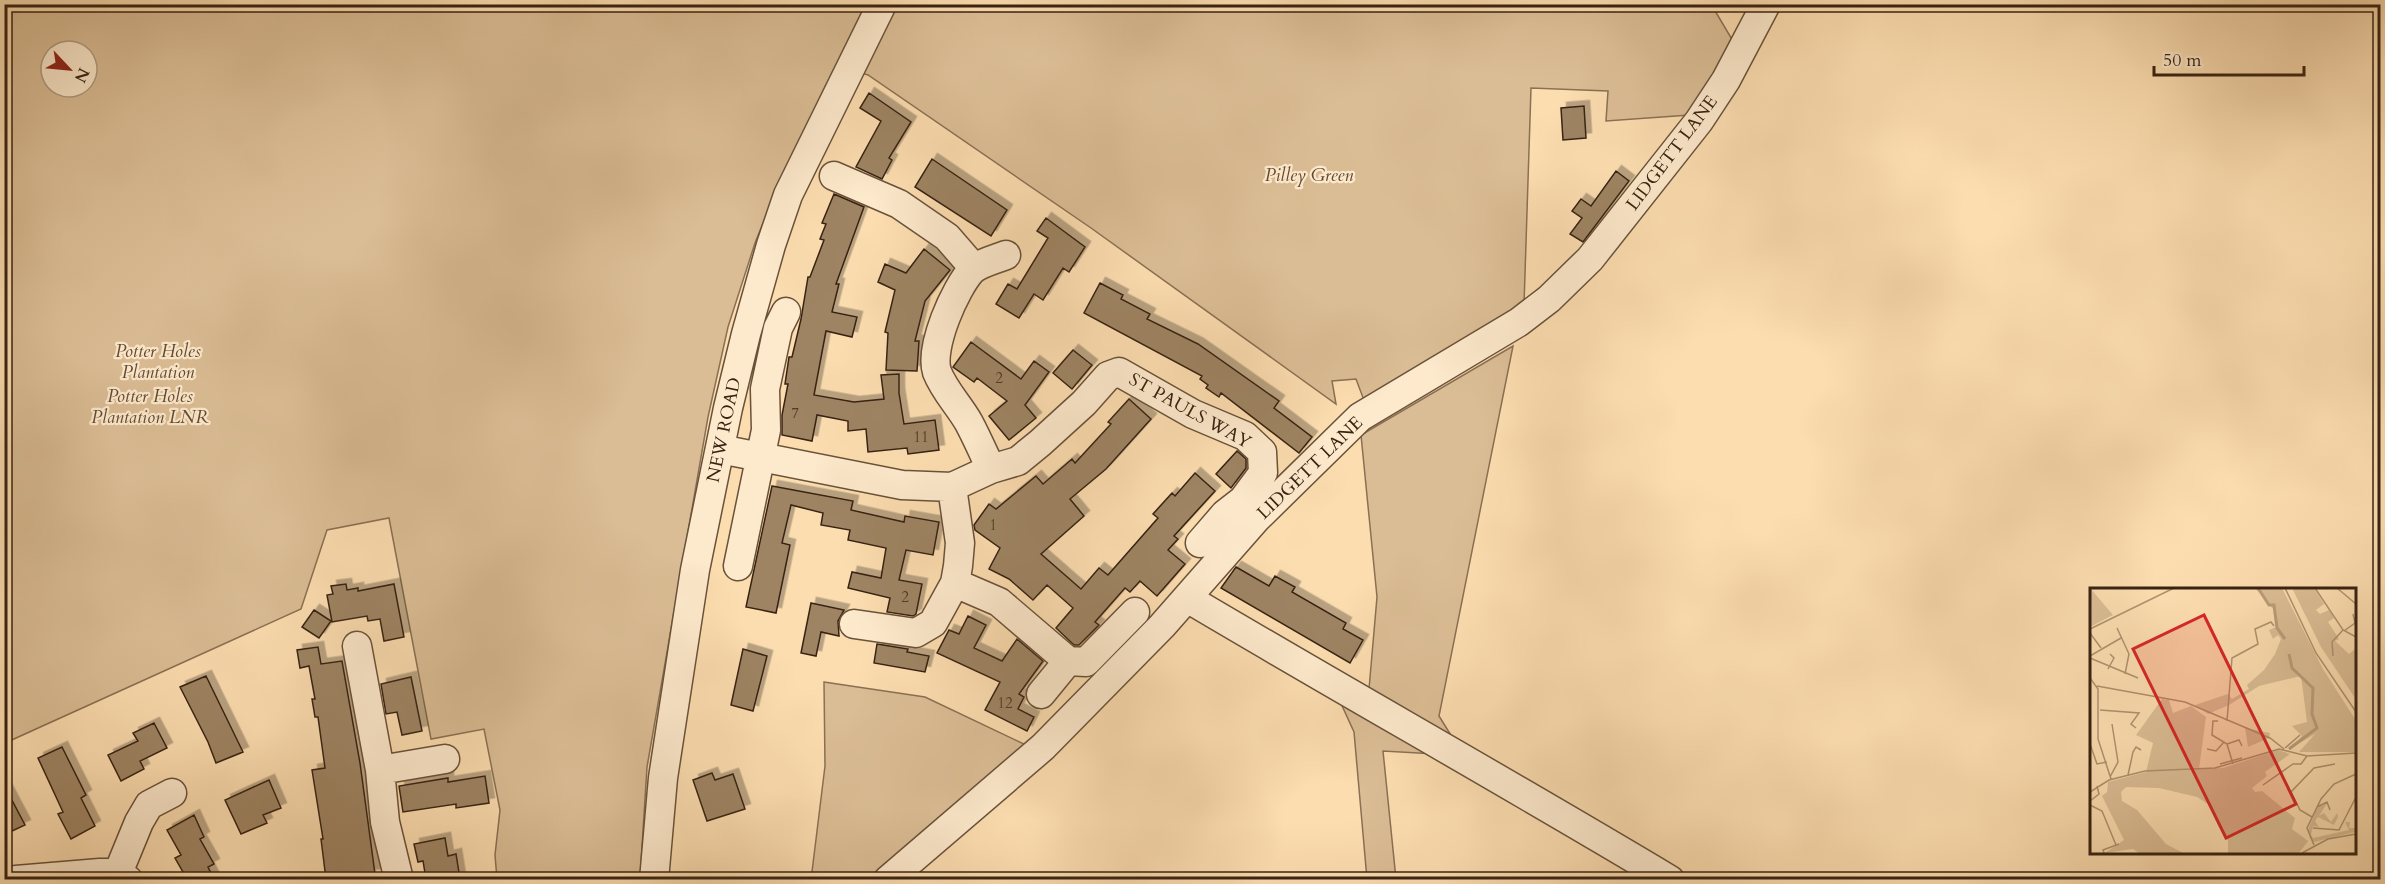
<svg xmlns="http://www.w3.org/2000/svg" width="2385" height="884" viewBox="0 0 2385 884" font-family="Cardo,serif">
<defs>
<filter id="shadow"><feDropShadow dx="5.5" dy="-5.5" stdDeviation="0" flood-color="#0004"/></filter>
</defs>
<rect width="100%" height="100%" fill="#fcddb0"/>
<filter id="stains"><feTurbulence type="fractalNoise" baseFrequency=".00333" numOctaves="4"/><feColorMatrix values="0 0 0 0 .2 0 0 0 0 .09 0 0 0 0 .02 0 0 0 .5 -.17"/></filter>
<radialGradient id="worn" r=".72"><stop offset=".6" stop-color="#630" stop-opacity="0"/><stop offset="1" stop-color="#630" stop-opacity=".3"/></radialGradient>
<!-- green -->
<path fill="#dbbd95" stroke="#8a7054" stroke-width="1.5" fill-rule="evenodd" d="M162 4H1711L1733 41 1690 115 1606 121 1608 91 1531 88 1524 305 1365 403 1356 379 1332 381 1336 404 1091 228 868 75 841 67 776 191 755 243 728 327 708 417 647 767 640 879H497L495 855 500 810 484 729 431 739 389 518 327 530 301 609 5 743V12ZM51 51H87V87H51Z
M1513 346 1439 716 1457 745 1436 754 1383 751 1396 879H1367L1354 732 1338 697 1369 689 1377 597 1361 435Z
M824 682 925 697 1028 746 910 879 811 880 825 766Z"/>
<!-- building -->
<path fill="#9e8464" stroke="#382312" stroke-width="1.5" filter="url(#shadow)" d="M869 93 911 122 889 158 892 160 882 179 856 167 881 121 860 108Z
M1584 106 1586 138 1563 140 1561 108Z
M932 159 1007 210 991 236 915 187Z
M1616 171 1629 181 1583 242 1570 234 1582 218 1572 211 1581 199 1591 206Z
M834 194 864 207 836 284H839L832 312 857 317 852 337 826 331 814 395 854 402 884 399 881 375 899 374V393L904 424 935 420 939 450 908 454 907 448 868 452 866 429 848 431V421L817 415 812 441 782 435V415L788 384H785L789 357H792L801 319 808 277H810L824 240 820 239 826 224 822 223Z
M1046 218 1085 247 1069 272 1063 268 1043 300 1034 294 1019 318 996 304 1008 284 1017 289 1048 238 1037 231Z
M924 249 950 270 925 301 915 341H919L917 371 886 370 888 333 885 332 895 290 878 282 885 264 906 273Z
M1100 283 1123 295 1121 299 1150 314 1147 319 1198 344 1279 401 1274 408 1312 437 1299 453 1221 393 1219 397 1206 388 1208 385 1200 379 1202 376 1084 313Z
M971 342 1021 379 1034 361 1049 372 1025 405 1036 418 1009 440 989 416 1007 401 977 378 974 382 953 367Z
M1073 350 1092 365 1072 389 1053 373Z
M1129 399 1151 419 1106 469 1070 499 1084 516 1041 554 1081 589 1099 568 1108 575 1158 518 1153 514 1172 493 1175 496 1195 473 1215 491 1174 536 1178 539 1168 550 1185 564 1157 596 1140 581 1130 592 1125 588 1095 622 1099 625 1079 645H1074L1056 628 1073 608 1047 585 1033 600 1009 579 989 569 1000 548 975 530 974 525 989 504 996 509 1036 476 1043 484 1072 459 1075 463 1111 424 1108 422Z
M1237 451 1246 459V468L1231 488 1216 474Z
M772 486 853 501 851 510 904 522 905 516 939 522 933 555 906 550 899 580 922 584 916 614 913 616 887 612 890 598 848 588 852 572 881 578 886 548 848 540 850 530 821 525 823 513 791 505 782 543 790 545 776 613 746 607Z
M1236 567 1269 586 1275 576 1295 587 1292 592 1346 623 1343 629 1363 640 1350 663 1221 588Z
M346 584 347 590 358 588V591L394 584 404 637 384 641 380 619 368 621 367 616 332 622 327 595 333 594 331 586Z
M811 603 844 610 838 621 839 636 821 632 816 656 801 653Z
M314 610 331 621 319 638 302 627Z
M968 616 986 625 974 648 1002 661 1017 639 1043 661 1019 694 1024 697 1018 709 1034 717 1027 731 985 710 1000 682 937 653 949 630 959 634Z
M877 644 908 649 907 652 929 656 925 672 874 663Z
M318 647 321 664 342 661 360 763 375 874 344 879H326L321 839H323L312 770 325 768 318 717H315L312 699H315L309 666 300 668 297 650Z
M743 649 767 656 753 711 731 705Z
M206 676 243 752 216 763 208 742 180 687Z
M411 677 422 731 402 735 397 712 386 714 381 684Z
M154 723 167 748 140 761 144 769 121 781 108 755 138 741 133 733Z
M62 747 86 795 81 798 95 826 71 839 58 814 63 812 38 758Z
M712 773 715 780 733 774 745 809 707 821 693 780Z
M485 776 489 803 456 808V804L403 812 399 786 448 778V782Z
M269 780 281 808 263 815 267 823 241 834 225 800Z
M4 785 25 825 10 832 4 821Z
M194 815 204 837 200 839 214 864 208 867 214 879H187L175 858 181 855 167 830Z
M445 838 448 856 456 854 460 879H426L423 861 418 862 414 844Z"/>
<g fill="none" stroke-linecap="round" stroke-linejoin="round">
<defs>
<path id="minor" d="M834 176 899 204 947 237 974 268
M720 449 902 485 952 487 991 469 1018 461 1040 443 1084 403 1108 376 1119 372 1193 414 1245 436 1262 452 1263 473 1243 500 1225 514 1200 543
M991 469C984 454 977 438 969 423 959 405 945 392 937 372 929 348 955 288 972 270 980 263 996 259 1006 255
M738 566 766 430 765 389 778 328 786 312
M955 583 999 602 1068 661 1041 694
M1187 598C1347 693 1510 784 1670 880
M854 624 916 633 933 623 955 583 958 566 960 543 952 487
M357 646 380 770 385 822 399 880
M1068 661 1086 662 1135 612
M380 770 445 759
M118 873 139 822 149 805 172 793
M16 880 100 873H118L128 880
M654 880 663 778 695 570 728 408 746 334 771 245 788 195 882 4
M888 880 1043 747 1162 626 1256 519 1360 417 1519 322 1549 299 1590 259 1699 121 1726 80 1766 4"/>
</defs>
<!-- minor casing -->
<use href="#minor" stroke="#69523a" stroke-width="31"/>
<!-- minor -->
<use href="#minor" stroke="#fde9cc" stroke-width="28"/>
</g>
<g text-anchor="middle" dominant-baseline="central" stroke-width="4.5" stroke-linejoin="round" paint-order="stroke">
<!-- number labels -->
<g font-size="15" fill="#523b26">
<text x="999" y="378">2</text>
<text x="795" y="413">7</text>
<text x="921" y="437">11</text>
<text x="993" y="525">1</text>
<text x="905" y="597">2</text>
<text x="1005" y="703">12</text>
</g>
<!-- street labels -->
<g font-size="18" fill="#382312" stroke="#fde9cc">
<text transform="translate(1672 153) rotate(-53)">LIDGETT LANE</text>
<text transform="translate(1190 411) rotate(29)">ST PAULS WAY</text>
<text transform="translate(724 430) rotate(-78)">NEW ROAD</text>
<text transform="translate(1310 468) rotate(-44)">LIDGETT LANE</text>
</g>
<!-- park labels -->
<g font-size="18" font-style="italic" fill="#614a33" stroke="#fde9cc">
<text x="1309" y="175">Pilley Green</text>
<text x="158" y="351">Potter Holes<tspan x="158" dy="21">Plantation</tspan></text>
<text x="150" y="396">Potter Holes<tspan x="150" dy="21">Plantation LNR</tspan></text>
</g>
</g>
<!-- overview -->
<g transform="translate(2090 588)">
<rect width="266" height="266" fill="#fcddb0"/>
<path d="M0 0 23 27 0 39ZM165 0H192L233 81 265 131V164H209L225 146 200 161 212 148 202 138 217 134 211 88 169 98 139 117 118 126 105 117 138 106 142 111 159 101 157 97 174 82 185 66 191 51 188 47 183 51 179 42 186 39 183 21ZM202 0H224L234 16 226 22 230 26 239 22 244 30 238 34 249 51 245 53 259 66 265 61V110L231 59ZM72 111 79 112 83 125 101 118 116 129 109 181 133 180 188 162 200 166 175 184 177 188 162 200 165 204 172 203 205 230 202 241 218 253 209 265H138V253L118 216 107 209 69 200 36 199 31 204 32 213 47 222 76 256 93 265H49L43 261 15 265 34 252 12 208 17 204 18 194 56 184 63 155 46 147ZM155 140 180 145 179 150 158 159ZM237 215 229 228 234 225 241 234 247 225 248 229 244 237 228 229 225 233 229 239 223 238 221 247 223 250 259 242 255 234H260L259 240H266L265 244 224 254 220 250 218 242 227 220Z" fill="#dbbd95"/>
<path fill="none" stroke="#b99e7a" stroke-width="3" d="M168 0 179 17H184L187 40 195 51M199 161 227 140 222 126 223 100 202 80 199 66"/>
<path fill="none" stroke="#ae9371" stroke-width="1.5" d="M195 0 226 65 266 124M225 0 253 42 266 49M247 0 266 16M27 40 39 66 35 86M0 41 84 0M254 43 265 35 263 26M0 45 11 60M0 68 31 50M243 68 242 54 253 42M0 70 48 90M18 81 24 70 20 66M0 90 8 101V151L21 191M7 98 95 114 180 150 194 161M10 122 49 125 41 136 46 140M128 133H123L122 147 137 156 143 176M137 133 142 70 168 56 165 41 181 34 184 38M0 156 7 176 17 174M137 156 149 152 152 158M195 160 210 147M117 161 126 163 134 154M130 176 152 170M38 187 43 164 46 159 51 162M20 189 28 174 22 136M173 197 203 176H211L217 168M0 204 19 192 55 183 125 180 189 161 217 168 266 165M0 213 9 206 7 198M0 217 12 223 26 257M227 219 237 214 240 222M222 229 210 222 201 204 224 180 245 176M223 240 249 242 266 209M224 257 217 240 231 211 244 196 266 186M14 265 13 262 29 256M212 265 238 251 266 246"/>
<path fill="#d62828" fill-opacity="0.15" stroke="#d62828" stroke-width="3" d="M114 27 206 216 136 250 43 61Z"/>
<rect width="266" height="266" fill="none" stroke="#382312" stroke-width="3"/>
</g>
<!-- margin -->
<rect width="2385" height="884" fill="none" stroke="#fcddb0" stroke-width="24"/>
<rect x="6" y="6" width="2373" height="872" fill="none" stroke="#382312" stroke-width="3"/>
<rect x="12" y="12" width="2361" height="860" fill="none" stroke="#382312" stroke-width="1.5"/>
<!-- north arrow -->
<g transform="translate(69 69) rotate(116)"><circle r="28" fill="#fde9cc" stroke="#ae9a82" stroke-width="1.5"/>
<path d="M0-4.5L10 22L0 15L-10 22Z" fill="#8f2418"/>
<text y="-9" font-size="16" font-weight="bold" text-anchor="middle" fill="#382312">N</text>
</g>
<!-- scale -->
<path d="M2154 66v9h150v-9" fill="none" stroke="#382312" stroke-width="3"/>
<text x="2163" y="66" font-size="18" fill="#382312" stroke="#fde9cc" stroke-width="4.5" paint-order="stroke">50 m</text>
<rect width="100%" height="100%" filter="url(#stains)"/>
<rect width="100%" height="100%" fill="url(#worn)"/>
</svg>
